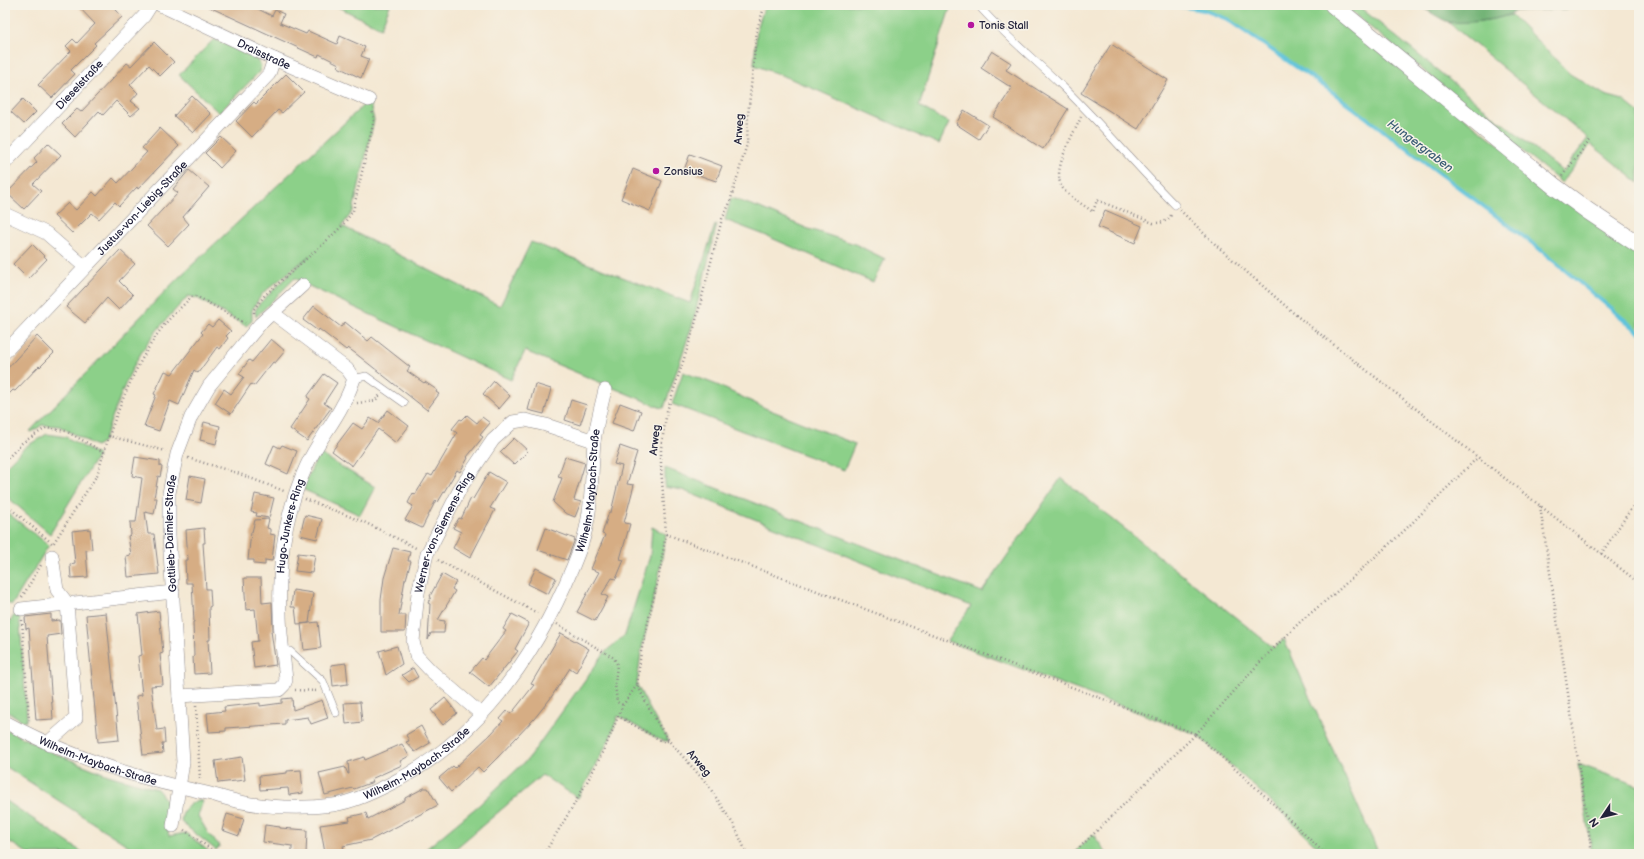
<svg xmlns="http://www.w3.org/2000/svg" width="1644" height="859" viewBox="0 0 1644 859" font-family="'Balsamiq Sans',sans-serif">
<rect width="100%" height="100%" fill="#f7f3e8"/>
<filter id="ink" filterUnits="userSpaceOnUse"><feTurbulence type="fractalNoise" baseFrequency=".025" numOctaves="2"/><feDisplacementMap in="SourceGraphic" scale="8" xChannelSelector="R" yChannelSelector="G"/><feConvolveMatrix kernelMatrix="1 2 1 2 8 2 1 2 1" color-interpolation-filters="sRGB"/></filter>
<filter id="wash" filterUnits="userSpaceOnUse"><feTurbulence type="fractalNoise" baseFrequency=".012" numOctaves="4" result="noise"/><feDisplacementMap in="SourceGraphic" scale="16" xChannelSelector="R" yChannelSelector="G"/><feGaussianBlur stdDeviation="0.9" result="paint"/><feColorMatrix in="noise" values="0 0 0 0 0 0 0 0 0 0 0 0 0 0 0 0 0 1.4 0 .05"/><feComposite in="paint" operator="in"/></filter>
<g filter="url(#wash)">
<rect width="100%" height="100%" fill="#f4e8d3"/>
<!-- green -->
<path fill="#8cd089" stroke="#577962" d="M334 5H390L381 28Z
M765 5H951L919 106 949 123 939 144 789 78 754 65 757 29Z
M1173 5H1322L1389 60 1639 252V332L1536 246 1327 88 1227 19 1204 10Z
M1343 5H1357L1563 172 1588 138 1448 22 1482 21 1512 15 1570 74 1605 95 1623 100 1639 113V183L1591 144 1562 183Z
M214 39 256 59 261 66 259 72 219 113 179 75Z
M369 100 374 120 353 211 342 226 500 306 531 242 690 303 715 225 717 224 692 326 664 408 659 407 525 351 511 380 311 287 295 278 256 317 255 311 259 304 310 255 262 294 252 310V321L246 326 197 298 188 296C173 313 155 330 143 350 125 378 115 411 103 442L96 446 59 426 42 425 32 432 30 431 176 280Z
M731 198 760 208 806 228 855 244 885 259 873 282 762 234 725 220Z
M683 372 717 385 765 408 855 444 844 470 672 404Z
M47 434 66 437 98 455 50 534 5 495V467L25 447Z
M319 453 375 487 360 515 302 489Z
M665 468 982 592 1061 478 1274 648 1284 639 1379 854H1325L1265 796 1196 734 947 641 971 606 682 490 665 487Z
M5 511 49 545 12 605 5 601Z
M652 527 666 534 659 575 641 652 637 685 655 719 669 741H662L618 716 610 738 578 798 542 775 449 854H420L479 805 528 759 605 652 625 635 650 556Z
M17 611H19L27 718 25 722 5 710V629Z
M5 729 51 752 108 775 157 789 166 800V822L169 836 186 833 212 854H141L5 766Z
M1578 764 1639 786V854H1592Z
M5 800 85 854H29L5 839Z
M197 800 203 801 198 816 208 833 220 846 216 850 181 822C182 810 187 806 197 800Z
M1093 834 1107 854H1073Z"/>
<!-- forest -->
<path fill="#71b275" stroke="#4a6a58" d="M1418 5H1596L1569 9 1516 11C1505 20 1463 24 1449 22 1441 20 1426 9 1418 5Z"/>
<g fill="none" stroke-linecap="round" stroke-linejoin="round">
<!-- stream -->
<path stroke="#5ec3dc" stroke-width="4" d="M1173 5 1204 10 1227 19 1327 88 1536 246 1639 332"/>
</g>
<g id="blocks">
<!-- building -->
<path fill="#d6ad84" d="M77 5H112L122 17 94 43 96 45 71 70 75 74 52 98 38 85 71 51 66 46 73 39 77 43 95 24Z
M205 5H250L272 16 275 10 284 14 280 23 306 34 308 31 337 44 340 36 365 47 361 56 369 59 361 78 338 67 339 64 319 54 318 57Z
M154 42 174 62 160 76 149 65 130 85 138 93 131 101 140 108 131 116 116 101 103 115 99 111 75 137 62 124 77 109 81 112 127 63 131 66Z
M1111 44 1168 80 1138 129 1081 93Z
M992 51 1011 63 1006 70 1068 109 1043 149 993 117 1012 88 981 68Z
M286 74 304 92 282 113 278 110 252 137 236 121 254 102 256 104Z
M192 96 211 114 193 133 174 116Z
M23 99 36 112 24 124 11 112Z
M964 110 988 125 979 139 956 124Z
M160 128 179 146 138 189 137 187 119 206 115 202 99 219 92 213 72 233 54 216 68 203 76 210 93 192 97 196 113 178 118 183 147 152 142 148Z
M221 137 236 151 220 168 205 153Z
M48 143 61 155 33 184 41 191 24 209 7 193 37 162 34 158Z
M690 154 722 166 716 181 684 170Z
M633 169 662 181 650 211 621 199Z
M189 170 209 187 183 217 189 224 168 246 147 226 178 193 173 189Z
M1105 210 1142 226 1135 243 1098 227Z
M32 244 47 259 28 279 13 264Z
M120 250 135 264 119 281 133 295 119 310 107 298 85 323 66 307Z
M314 306 341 327 345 322 368 341 372 337 410 367 407 371 424 383 425 382 437 390 436 392 439 394 427 410 355 353 348 348 346 350 319 329 318 331 303 320Z
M218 320 231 331 226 336 228 338 220 349 217 347 198 373 194 370 179 405 170 401 159 431 144 426 156 395 154 394 165 371 172 374 203 334 201 332 208 324 212 327Z
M37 336 54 353 40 367 39 366 15 391 13 390 5 398V371Z
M271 339 285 351 275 363 273 362 254 386 251 384 231 414 215 403 224 389 231 394 244 377 239 374 249 360 252 362Z
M324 374 337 383 324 403 331 408 307 441 290 429 310 399 307 397Z
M494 381 510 396 499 409 483 394Z
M535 384 551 389 544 414 528 410Z
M571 400 587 405 580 425 565 420Z
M620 403 641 411 634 431 612 423Z
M388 410 409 426 396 443 378 429 352 466 332 451 353 423 362 429 370 418 378 423Z
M467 415 477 423 482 417 490 423 480 435 483 437 467 457 468 458 460 472 457 470 438 502 436 500 422 528 405 520 413 506 408 503 413 493 415 495 428 474 432 476 457 433 452 429 460 419 462 420Z
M204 422 220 426 216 444 200 440Z
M514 438 528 451 514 465 500 452Z
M274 445 280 448 282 445 297 451 288 474 266 464Z
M620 446 637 452 627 484 634 485 624 523 630 524 620 559 624 560 616 579 612 578 602 594 608 597 595 621 577 612 599 572 591 569 605 535 602 534 609 512H611L622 466 614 464Z
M135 457 160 461V466L162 467 160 477 158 476 154 498H157L154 514 145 512 148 534H154L159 574 128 577 126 556 131 555 128 536 131 535 130 522H136L142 478 132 476Z
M565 457 585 463 574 500 581 502 575 517 565 513 553 502 562 478 558 477Z
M489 472 506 482 490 508 495 510 470 558 453 548 461 532 453 528 459 518 461 519 471 498 473 499Z
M190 476 205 479 201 503 186 500Z
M255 494 274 498 269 518 256 516 257 513 251 512Z
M305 515 322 519 317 539 300 535Z
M269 519 267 528 270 529V534L275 535 272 561 265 560V565L254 564V560H248L251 532H252L255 520Z
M204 528 205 543H203L206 589H210L211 606 209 607 210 640H208L210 673 194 674 193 657H194L193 622H194L192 583H186L185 560H188L186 530Z
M546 528 575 539 567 560 538 550Z
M90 529 92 549 86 550 88 577 71 578 70 564 75 563 72 531Z
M393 548 410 552 408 561H411L406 579H405L399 615H406L405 632H381V600L384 578Z
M298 553 315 555 312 573 295 571Z
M536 568 556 578 548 594 528 584Z
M442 574 456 582 452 589 455 591 438 620 445 621 444 633H431L428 640 430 604 428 603 431 597 430 596Z
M244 578H261L262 603 272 602 273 631H271L276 665 254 668 251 642 258 641 255 609 246 610Z
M293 590 313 593 309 623 297 624 295 607H291Z
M159 611 163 653 160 654 163 685 151 686 157 730 164 729 165 743H162L163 753 143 755 136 696 142 695 138 656 142 655 138 614Z
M106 613 119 740 98 742 86 615Z
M51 614V621L60 620 61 634 47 636 53 719 36 720 29 628 26 629 25 617Z
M512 614 529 623 515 649 518 651 489 687 470 672 482 658 484 660 506 631 503 629Z
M318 622 321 648 304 650 301 624Z
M561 633 589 649 576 672 570 668 550 699 534 719 498 757 483 772 478 767 451 792 439 778 453 766 455 768 491 734 503 721 500 719 507 711 511 714 534 685 531 684Z
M397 646 402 664 386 675 379 651Z
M346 663 348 684 333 686 331 665Z
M413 668 418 677 409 682 402 675Z
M292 698 293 710 322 700 328 718 311 724 308 717 285 720V724L226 728V731L209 732 207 713 225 711 224 707 260 703V706L282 703V699Z
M445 698 457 713 443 725 431 710Z
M360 702 362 722 346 724 344 703Z
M421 726 430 743 415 752 406 742 409 741 406 735Z
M402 744 409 756 400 761 402 765 371 779 373 782 354 789 353 788 325 795 319 773 345 767 348 774H349L348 762 364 757 365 760Z
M242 757 245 780 218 783 215 761Z
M301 770 303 793 289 795 288 788 260 790 259 776 287 773V771Z
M424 788H428L438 805 371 840 343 846 344 850 325 853 320 825 350 821 349 817 366 813 368 819 405 800V798Z
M227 814 244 819 239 836 222 830Z
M265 825 280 827V828L307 830 306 854 292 853V846L263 842Z"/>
</g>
</g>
<g filter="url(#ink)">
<use href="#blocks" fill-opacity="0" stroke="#8b8587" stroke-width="1"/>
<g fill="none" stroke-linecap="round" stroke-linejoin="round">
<defs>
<path id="service" d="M978 5C1004 35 1032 57 1059 83 1100 122 1136 166 1175 205
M354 379 366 376 404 403
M284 652 290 651 323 681 336 713"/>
<g id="minor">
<path id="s1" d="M160 5 274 59 369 100"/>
<path id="s2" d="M5 163 144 16 151 5"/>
<path d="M5 214 46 233 85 267"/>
<path id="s3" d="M5 352 269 74 274 59"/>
<path d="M21 609 173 592"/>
<path id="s4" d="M179 696 279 690 284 685 286 680C284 658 280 636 280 613 278 564 285 513 306 467 316 444 332 426 343 404 348 396 351 387 354 379L347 369 273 313"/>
<path id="s5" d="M481 714 431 671 416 655 413 641 418 593 427 554 461 487 493 440 513 422 525 420 546 425 594 441"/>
<path id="s6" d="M5 722C66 755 131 777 198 791 213 794 227 799 241 802 272 808 302 809 333 805 353 802 372 793 390 784 485 737 545 642 581 546 593 512 591 477 594 442 596 425 601 407 605 390"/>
<path d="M49 745 52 739 76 718 67 603 57 590 52 556"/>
<path id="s7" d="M173 826 183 762 169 536V493L177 454 191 417 209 386 260 324 303 285"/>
</g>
<path id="tertiary" d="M1333 5 1554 186 1588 211 1639 245"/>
</defs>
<!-- service casing -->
<use href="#service" stroke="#8b8587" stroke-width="8"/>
<!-- minor casing -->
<use href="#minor" stroke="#8b8587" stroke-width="14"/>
<!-- tertiary casing -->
<use href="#tertiary" stroke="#8b8587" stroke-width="18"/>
<!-- path -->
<path stroke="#8b8587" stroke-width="2.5" stroke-dasharray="1 3" stroke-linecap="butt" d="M1081 117C1074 134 1051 169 1062 187 1068 197 1083 204 1093 212L1097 200 1153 223C1162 223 1168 222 1172 213
M1562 176 1591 139
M1180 210 1217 246 1297 316 1639 583
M254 313V309L265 295 321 246 342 226 353 211 374 120 372 110
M357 403 375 401 380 395
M109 436C123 396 139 357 165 324 173 314 183 306 191 297L196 296 245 323
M188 458 237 473 284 491
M5 461 22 443 46 428 66 431 105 453
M305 499 364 522 418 549
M5 504 53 544 97 475 109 436 166 451
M1540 506 1592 854
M666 534 1196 734 1073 854
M1601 554 1639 497
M438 560 537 613
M22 597 41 565
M22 620 29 720
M557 624 614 658 617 664 615 684 617 702 623 705
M5 625 11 615
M637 685 623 705 618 716 662 741H669
M295 690 318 691
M196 706 200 779
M184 830 218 854
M544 854C571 809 600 765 618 716
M747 854 735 827 708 785 669 741 655 719 637 685 641 652 659 575 666 534 661 467V448L667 411 694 328 722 219 729 205 747 144 748 115 757 29 765 5
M1325 854 1265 796 1196 734 1261 661 1302 620 1333 595 1406 529 1478 457"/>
<!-- service -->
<use href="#service" stroke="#fff" stroke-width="7"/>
<!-- minor -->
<use href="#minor" stroke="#fff" stroke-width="13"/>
<!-- tertiary -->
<use href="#tertiary" stroke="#fff" stroke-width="17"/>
</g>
</g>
<!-- markers -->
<g fill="#b5179e" stroke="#f7f3e8" stroke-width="1.5">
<circle cx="971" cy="25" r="4"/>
<circle cx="656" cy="171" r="4"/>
</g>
<g text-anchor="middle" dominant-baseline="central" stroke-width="3" stroke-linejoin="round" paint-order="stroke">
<!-- poi labels -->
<g font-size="11" fill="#22223b" stroke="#f7f3e8" text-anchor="start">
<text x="979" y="25">Tonis Stall</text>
<text x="664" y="171">Zonsius</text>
</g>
<!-- street labels -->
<g font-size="11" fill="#22223b" stroke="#f7f3e8">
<text stroke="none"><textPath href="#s1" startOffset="115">Draisstraße</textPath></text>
<text stroke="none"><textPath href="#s2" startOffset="108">Dieselstraße</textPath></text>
<text transform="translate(739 129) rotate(-86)">Arweg</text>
<text stroke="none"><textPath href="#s3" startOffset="199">Justus-von-Liebig-Straße</textPath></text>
<text transform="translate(655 440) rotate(-84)">Arweg</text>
<text stroke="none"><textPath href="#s6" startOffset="772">Wilhelm-Maybach-Straße</textPath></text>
<text stroke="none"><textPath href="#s4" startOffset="268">Hugo-Junkers-Ring</textPath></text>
<text stroke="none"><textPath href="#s5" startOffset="217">Werner-von-Siemens-Ring</textPath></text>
<text stroke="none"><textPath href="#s7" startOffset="294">Gottlieb-Daimler-Straße</textPath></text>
<text stroke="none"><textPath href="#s6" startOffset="101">Wilhelm-Maybach-Straße</textPath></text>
<text stroke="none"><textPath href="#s6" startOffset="437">Wilhelm-Maybach-Straße</textPath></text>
<text transform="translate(699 763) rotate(49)">Arweg</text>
</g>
<!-- water labels -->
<g font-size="12" font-style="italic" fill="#375a73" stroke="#f7f3e8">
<text transform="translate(1420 146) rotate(37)">Hungergraben</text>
</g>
</g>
<!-- margin -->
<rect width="1644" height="859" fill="none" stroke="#f7f3e8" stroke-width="20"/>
<!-- north arrow -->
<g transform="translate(1602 817) rotate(235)" stroke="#f7f3e8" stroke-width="3" paint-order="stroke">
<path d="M0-3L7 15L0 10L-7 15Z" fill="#22223b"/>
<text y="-6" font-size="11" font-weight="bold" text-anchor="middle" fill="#22223b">N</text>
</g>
</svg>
